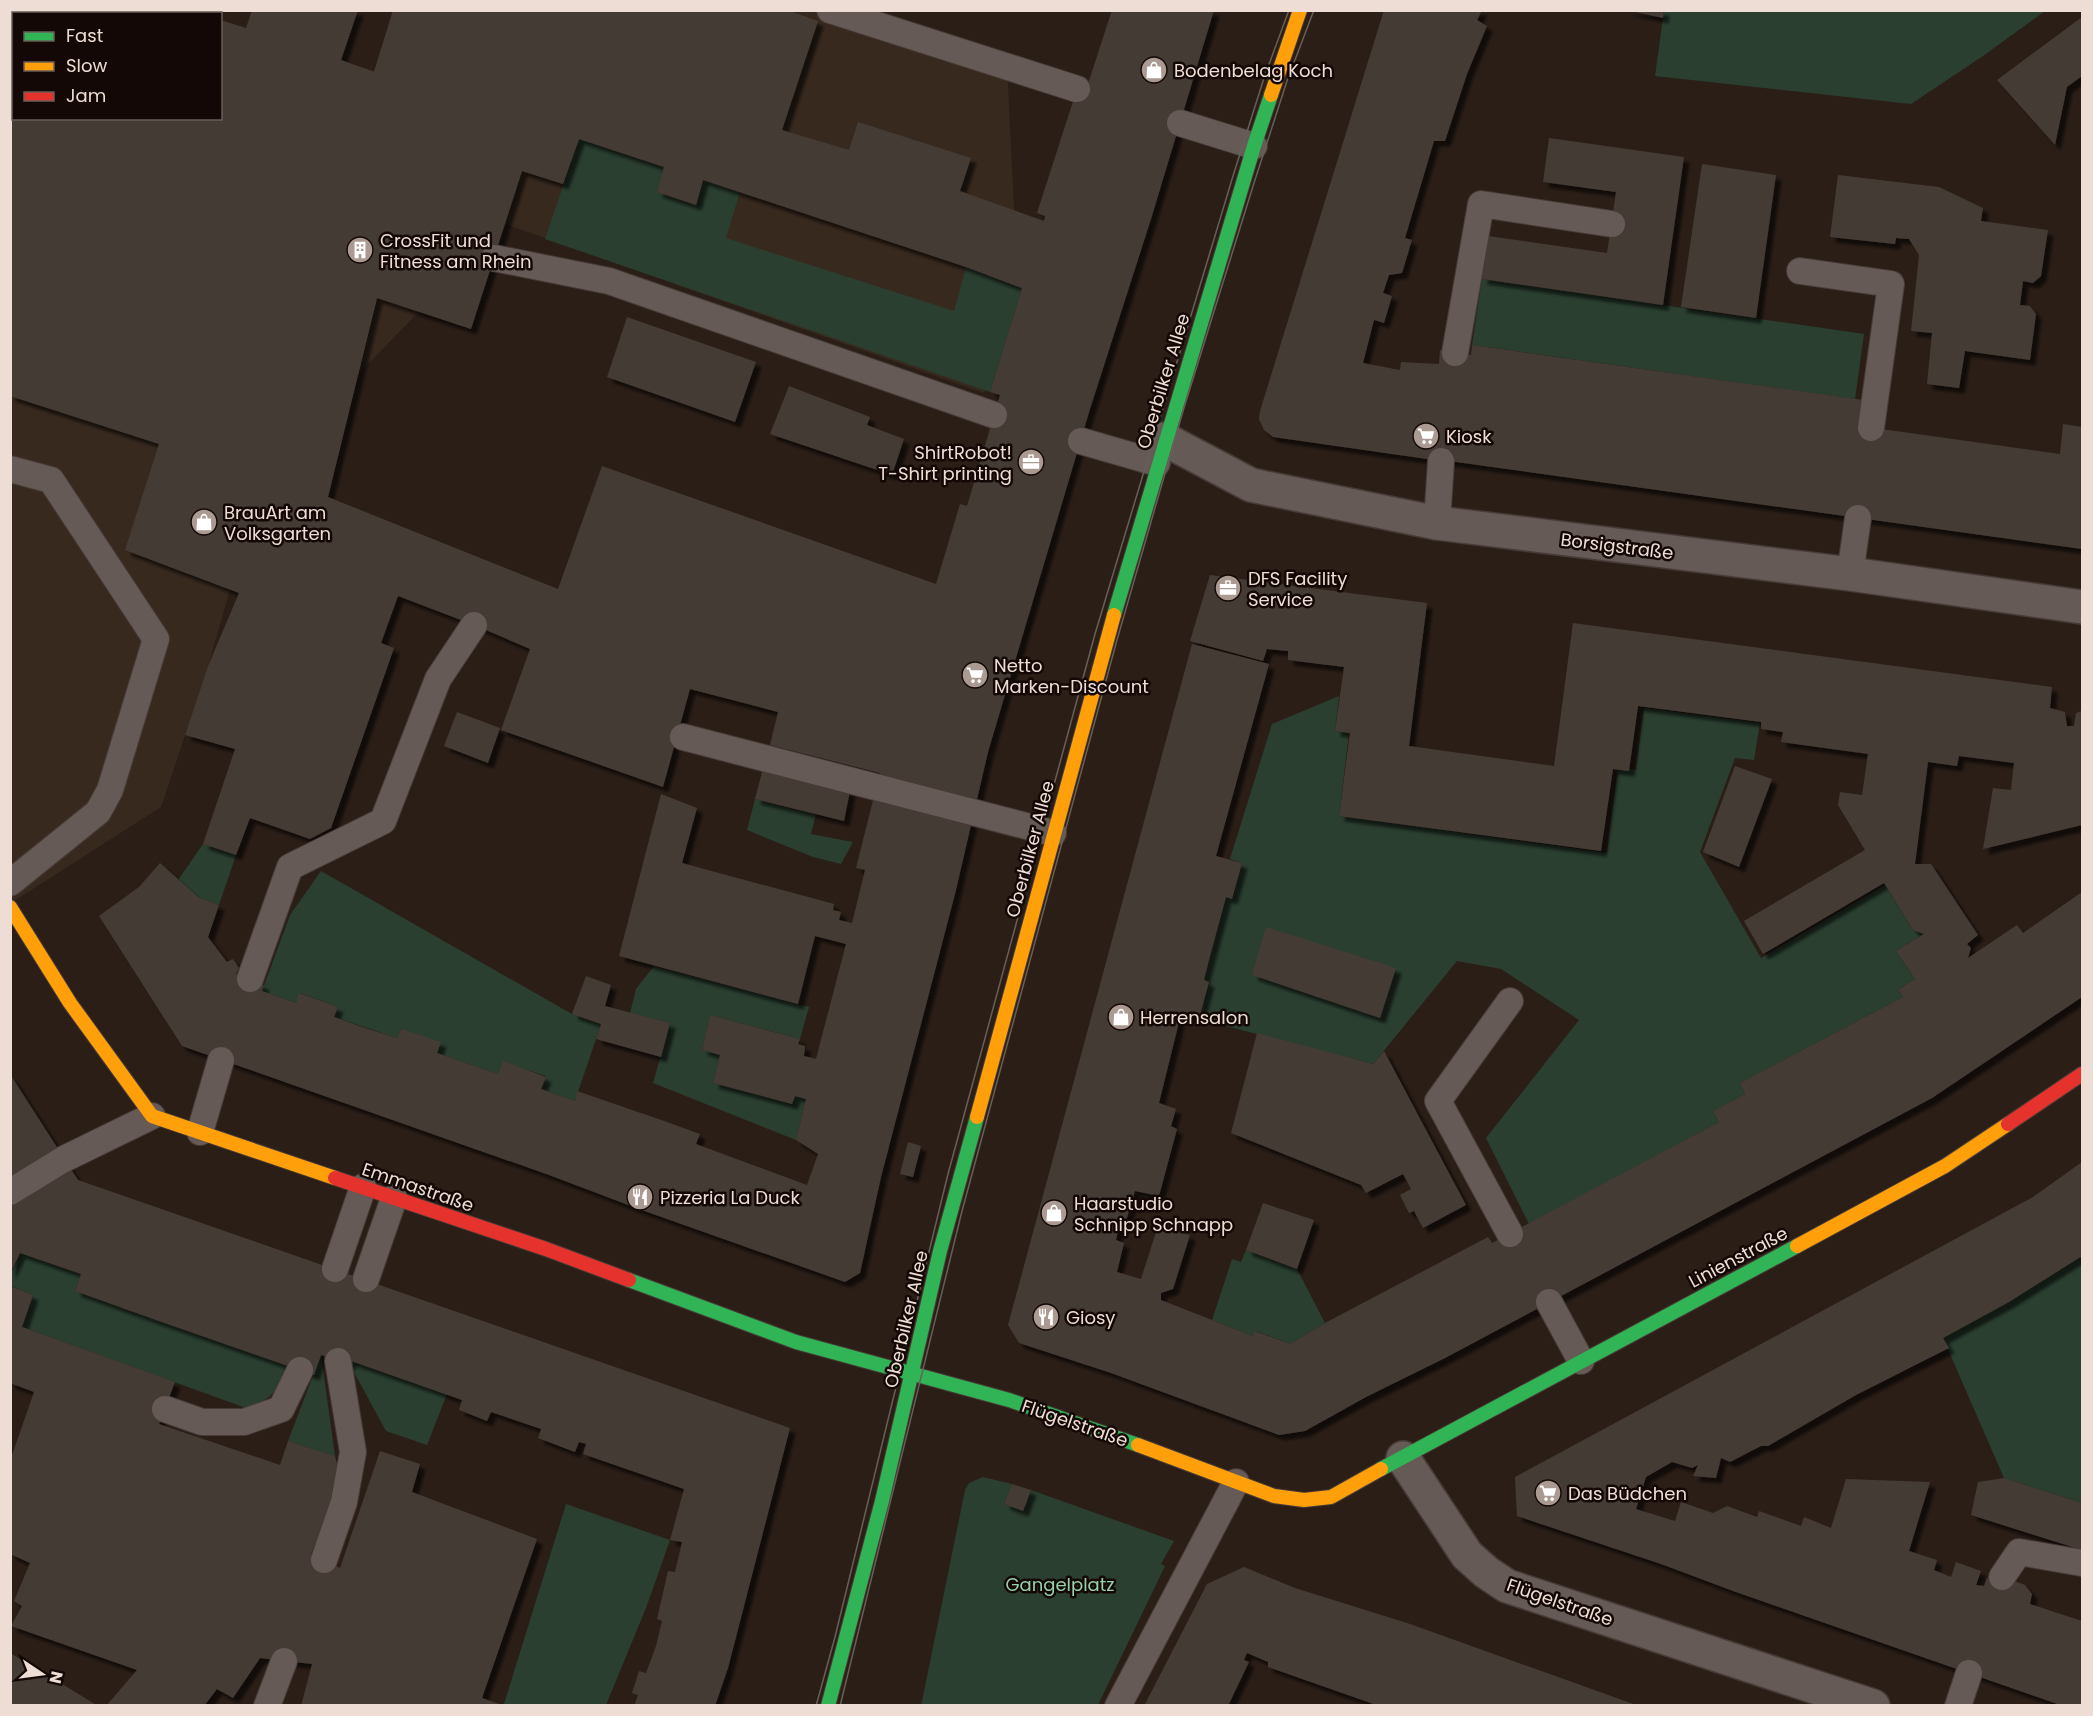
<svg xmlns="http://www.w3.org/2000/svg" width="2093" height="1716" viewBox="0 0 2093 1716" font-family="Poppins,sans-serif">
<defs>
<filter id="shadow"><feDropShadow dx="5.5" dy="5.5" stdDeviation="1.5" flood-color="#0009"/></filter>
</defs>
<rect width="100%" height="100%" fill="#2b1e17"/>
<!-- commercial -->
<path fill="#38291e" d="M193 10 202 13 14 14V118H220L221 20 374 71 393 11H861L1007 65 1018 292 984 393 505 224 265 469 208 666 161 807 11 903V11Z"/>
<!-- green -->
<path fill="#2a3f30" d="M1664 11V10L2045 11 1983 56 1911 104 1655 76Z
M579 139 664 167 657 192 695 205 703 180 740 192 726 238 954 311 966 267 1022 288 990 392 545 239Z
M1482 279 1864 334 1855 399 1472 345Z
M1339 696 1335 731 1349 733 1339 816 1607 853 1618 767 1636 770 1644 708 1760 723 1754 760 1735 758 1700 852 1761 958 1885 885 1913 930 1924 934 1896 951 1915 979 1898 990 1903 997 1740 1083 1745 1094 1713 1111 1719 1122 1529 1224 1486 1138 1579 1020 1501 969 1457 961 1373 1064 1199 1019 1209 982 1204 980 1226 897 1233 898 1242 863 1230 859 1272 724Z
M755 799 816 814 811 834 853 842 841 864 813 857 747 830Z
M203 844 236 855 219 905 198 897 178 880Z
M321 871 572 1014 601 1024 575 1101 541 1089 546 1076 503 1062 498 1074 437 1053 401 1029 397 1038 334 1017 338 1007 300 993 296 1003 262 991 290 915Z
M654 966 809 1007 800 1039 710 1015 702 1050 720 1055 713 1083 792 1104 795 1096 806 1099 796 1140 653 1083 670 1023 630 1013 636 989Z
M1246 1250 1297 1269 1325 1323 1290 1344 1256 1331 1253 1336 1212 1320 1232 1259 1241 1262Z
M20 1253 81 1274 75 1291 286 1365C276 1393 274 1398 246 1408L22 1327 33 1295 11 1286V1274Z
M2082 1256V1503L2004 1478 1943 1338 2009 1302Z
M321 1355 335 1456 288 1441Z
M351 1361 447 1394 427 1445 386 1431 350 1365Z
M983 1477 1012 1484 1004 1504 1022 1511 1031 1490 1174 1541 1161 1564 1165 1566 1098 1705 921 1706 965 1490 969 1483Z
M566 1504 670 1540 646 1608 606 1705 507 1706 504 1704Z"/>
<!-- building -->
<path fill="#453b34" fill-rule="evenodd" filter="url(#shadow)" d="M252 10H358L341 60 374 72 393 10H787L818 21 782 130 849 150 858 122 971 158 960 191 1044 221 1045 216 1037 213 1077 89 1087 87 1112 10H1214L1151 219 1090 409 988 752 955 894 881 1177 860 1273 845 1282 636 1208 549 1175 182 1046 99 916 139 887 160 863 198 897 219 905 208 937 227 962 233 959 239 968 236 974 264 985 262 991 296 1003 299 993 338 1007 334 1017 365 1028 397 1038 401 1029 441 1042 437 1053 498 1074 503 1061 546 1077 541 1089 575 1101 577 1091 667 1122 700 1134 696 1144 807 1185 818 1154 796 1140 806 1099 795 1096 792 1104 713 1083 720 1055 702 1050 710 1015 800 1039 798 1044 805 1046 804 1056 816 1059 846 944 815 936 798 1004 619 956 661 794 697 808 682 863 834 904 833 910 841 912 839 920 852 923 865 870 856 868 880 773 770 745 778 712 690 689 663 787 501 730 530 649 474 625 398 596 381 643 394 648 331 828 310 839 250 818 236 855 203 844 235 749 185 735 208 666 239 593 125 550 159 444 10 396V24L14 25V118H220V20L246 28ZM579 139 664 167 657 192 696 205 703 180 966 267 1022 288 990 392 1000 395 967 506 960 504 936 584 602 466 558 589 328 497 377 298 471 329 522 171 563 184Z
M1384 10H1482L1477 20 1487 26 1467 74 1445 141H1434L1405 238 1412 240 1402 273 1389 275 1383 293 1392 296 1384 323 1374 320 1363 363 1400 370 1401 362 1439 364 1440 350 1471 355 1472 345 1863 400 1860 426 2060 454 2063 424 2082 427V549L1456 462 1441 461 1273 437 1264 430 1259 419 1260 411Z
M1626 10H1664L1663 18Z
M2082 17V76L2067 87 2055 145 1997 80Z
M1549 138 1684 157 1663 305 1482 279 1488 236 1607 253 1616 192 1543 182Z
M1702 164 1776 175 1756 318 1681 307Z
M1838 175 1939 187 1983 208 1981 221 2048 230 2041 276 2033 283 2023 281 2020 305 2030 306 2036 314 2030 360 1965 351 1959 388 1927 384 1932 333 1911 331 1919 255 1909 239 1896 238 1895 244 1830 237Z
M627 317 756 362 735 422 607 377Z
M789 386 870 417 867 425 904 439 892 475 770 434Z
M1210 575 1427 603 1409 746 1554 766 1573 623 2052 687 2050 708 2065 712 2067 726H2074L2076 713 2082 711V825L1983 849 1993 788 2011 790 2014 763 1959 756 1957 766 1928 762 1915 864H1931L1978 935 1967 944 1971 948 1968 958 2017 925 2023 933 2082 892V997L1932 1098 1445 1358 1366 1397 1305 1431 1279 1435 1111 1373 1019 1343 1008 1325 1192 644 1269 664 1216 856 1242 863 1232 899 1226 897 1209 960 1204 980 1209 982 1199 1019 1181 1014 1159 1103 1176 1109 1171 1126 1177 1129 1159 1196 1135 1191 1126 1221 1121 1219 1116 1240 1124 1243 1117 1272 1141 1279 1158 1226 1190 1235 1173 1289 1161 1293V1300L1253 1336 1255 1331 1290 1344 1325 1323 1488 1237 1492 1243 1719 1122 1713 1111 1745 1094 1740 1083 1903 997 1898 990 1915 979 1896 951 1924 934 1913 930 1884 883 1763 954 1744 921 1865 850 1838 805 1840 792 1862 795 1868 754 1781 742 1783 732 1761 729V722L1638 706 1629 771 1613 769 1601 851 1339 816 1350 733 1335 731 1344 667 1288 660V651L1267 649 1263 661 1190 641Z
M457 712 500 728 488 763 444 746Z
M1735 766 1772 779 1739 867 1703 852Z
M763 768 850 791 844 821 755 799Z
M1266 927 1396 968 1380 1018 1252 975Z
M586 976 611 985 605 1006 670 1023 661 1057 596 1039 601 1024 572 1014Z
M1257 1033 1373 1064 1384 1051 1466 1205 1423 1228 1414 1211 1409 1213 1400 1195 1411 1189 1403 1174 1366 1193 1361 1185 1231 1133Z
M10 1074 78 1180 790 1428 728 1668 715 1706H634L638 1695 632 1693 639 1671 646 1673 656 1646 662 1621 657 1619 668 1571 675 1572 682 1542 670 1540 684 1489 583 1454 586 1444 579 1442 575 1452 538 1438 541 1429 491 1412 487 1421 459 1410 462 1400 351 1361 350 1365 321 1355 314 1375 156 1320 75 1291 81 1274 20 1253 10 1274Z
M908 1142 921 1146 913 1177 900 1174Z
M2082 1162V1256L2009 1302 1943 1338 1949 1348 1856 1395 1768 1446H1761L1730 1462 1721 1458 1716 1478 1693 1476 1698 1465 1692 1468 1672 1462 1646 1477 1636 1509 1675 1521 1681 1502 1713 1513 1727 1506 1757 1517 1759 1511 1801 1526 1804 1517 1831 1528 1846 1479 1930 1482 1909 1551 1937 1560 1934 1570 1951 1577 1956 1562 1981 1571 1976 1585 1984 1586 1987 1578 1996 1574 2025 1585 2032 1594 2030 1604 2082 1621V1706H2063L1733 1591 1661 1564 1517 1516 1515 1477 2033 1197Z
M1263 1203 1314 1220 1297 1269 1246 1250Z
M10 1286 33 1295 22 1327 175 1382 159 1424 280 1465 288 1441 335 1456 338 1468 327 1514 311 1554 340 1568 380 1451 420 1464 412 1492 537 1539 482 1698 505 1706H301L312 1664 260 1658 233 1698 217 1689 204 1706H106L137 1670 11 1626 22 1606 14 1601 30 1563 10 1554V1461L34 1392 10 1383Z
M2004 1478 2082 1503V1550L1971 1515 1978 1482Z
M1012 1484 1031 1490 1023 1511 1004 1504Z
M1244 1567 1295 1588 1410 1624 1639 1706H1379L1268 1667V1662L1247 1653 1244 1660 1249 1662 1228 1706H1144L1207 1584Z
M10 1653 54 1679 98 1706H10Z"/>
<g fill="none" stroke-linecap="round" stroke-linejoin="round">
<defs>
<path id="lane" d="M830 10 1077 89
M1180 123 1254 146
M494 258 609 281 994 415
M1800 271 1891 284 1871 428
M1455 353 1481 204 1612 224
M1081 441 1157 463
M10 469 51 480 156 639 110 790 98 812 10 883
M1437 523 1441 461
M1850 574 1858 518
M683 737 1053 833
M250 979 290 867 383 821 438 679 474 625
M200 1132 221 1060
M10 1192 64 1159 152 1116
M1510 1234 1438 1101 1510 1001
M335 1269 363 1187
M366 1279 394 1198
M1549 1302 1581 1361
M165 1409 202 1422H244L281 1409 300 1370
M324 1560 344 1502 353 1452 338 1361
M2002 1577 2019 1552 2082 1563
M267 1706 284 1661
M1118 1706 1236 1482
M1958 1706 1969 1673"/>
<path id="street" d="M1164 439 1251 485 1437 523 1850 574 2082 607
M1403 1458 1467 1555 1486 1572 1507 1586 1873 1706"/>
<path id="fast" d="M1114 615 1254 146 1271 95
M629 1280 796 1342 1009 1400 1138 1445
M1381 1469 1797 1246
M828 1706 882 1501 940 1251 977 1117"/>
<path id="slow" d="M1271 95 1300 10
M10 907 70 1003 152 1116 335 1178
M977 1117 1114 615
M1797 1246 1945 1166 2008 1124
M1138 1445 1274 1496 1304 1500 1331 1497 1381 1469"/>
<path id="jam" d="M2008 1124 2082 1074
M335 1178 546 1249 629 1280"/>
</defs>
<!-- lane casing -->
<use href="#lane" stroke="#473b37" stroke-width="28"/>
<!-- street casing -->
<use href="#street" stroke="#473b37" stroke-width="36"/>
<!-- fast casing -->
<use href="#fast" stroke="#473b37" stroke-width="16"/>
<!-- slow casing -->
<use href="#slow" stroke="#473b37" stroke-width="16"/>
<!-- jam casing -->
<use href="#jam" stroke="#473b37" stroke-width="16"/>
<!-- lane -->
<use href="#lane" stroke="#655a55" stroke-width="26"/>
<!-- street -->
<use href="#street" stroke="#655a55" stroke-width="33"/>
<!-- fast -->
<use href="#fast" stroke="#30b455" stroke-width="14"/>
<!-- slow -->
<use href="#slow" stroke="#ff9f0a" stroke-width="14"/>
<!-- jam -->
<use href="#jam" stroke="#e5322d" stroke-width="14"/>
<!-- tram -->
<path stroke="#685f58" stroke-width="1.5" d="M816 1706 835 1637 948 1174 1095 634 1233 176 1264 78 1289 10
M840 1706 962 1211 1117 640 1183 411 1254 183 1287 81 1314 10"/>
</g>
<!-- icons -->
<defs>
<symbol id="shop-disc" viewBox="-11 -11 22 22"><circle r="9.5" fill="#aa9a92" stroke="#130805"/><path d="M-5-2.5h2.3a2.7 3.5 0 0 1 5.4 0H5L5.5 6h-11ZM-1.5-2.5h3a1.5 2.3 0 0 0-3 0Z" fill="#fff"/></symbol>
<symbol id="building-disc" viewBox="-11 -11 22 22"><circle r="9.5" fill="#aa9a92" stroke="#130805"/><path d="M-4-6H4V6H1V3H-1V6H-4ZM-2.5-4.3h1.7v1.8h-1.7ZM.8-4.3h1.7v1.8H.8ZM-2.5-1h1.7V.8h-1.7ZM.8-1h1.7V.8H.8Z" fill="#fff"/></symbol>
<symbol id="supermarket-disc" viewBox="-11 -11 22 22"><circle r="9.5" fill="#aa9a92" stroke="#130805"/><path d="M-6-5.5h2.5l.6 2H6L4.5 2H-2.5L-4.4-4H-6ZM-1.5 3.2a1.3 1.3 0 1 0 .1 0ZM3 3.2a1.3 1.3 0 1 0 .1 0Z" fill="#fff"/></symbol>
<symbol id="office-disc" viewBox="-11 -11 22 22"><circle r="9.5" fill="#aa9a92" stroke="#130805"/><path d="M-6-3h4V-5.5h4V-3h4V5H-6ZM-1-4.5V-3h2v-1.5ZM-6 0V1H6V0Z" fill="#fff"/></symbol>
<symbol id="restaurant-disc" viewBox="-11 -11 22 22"><circle r="9.5" fill="#aa9a92" stroke="#130805"/><path d="M-5-6h1v4h1v-4h1v4h1v-4h1v5L-1.5 .5V6h-2V.5L-5-1ZM5-6V6H3V1.5H1.5Q1.5-4 5-6Z" fill="#fff"/></symbol>
</defs>
<g fill-rule="evenodd">
<use href="#shop-disc" x="1139" y="55" width="30" height="30"/>
<use href="#building-disc" x="345" y="235" width="30" height="30"/>
<use href="#supermarket-disc" x="1411" y="421" width="30" height="30"/>
<use href="#office-disc" x="1016" y="447" width="30" height="30"/>
<use href="#shop-disc" x="189" y="507" width="30" height="30"/>
<use href="#office-disc" x="1213" y="573" width="30" height="30"/>
<use href="#supermarket-disc" x="960" y="660" width="30" height="30"/>
<use href="#shop-disc" x="1106" y="1002" width="30" height="30"/>
<use href="#restaurant-disc" x="625" y="1182" width="30" height="30"/>
<use href="#shop-disc" x="1039" y="1198" width="30" height="30"/>
<use href="#restaurant-disc" x="1031" y="1302" width="30" height="30"/>
<use href="#supermarket-disc" x="1533" y="1478" width="30" height="30"/>
</g>
<g text-anchor="middle" dominant-baseline="central" stroke-width="5" stroke-linejoin="round" paint-order="stroke">
<!-- poi labels -->
<g font-size="18" fill="#eeddd5" stroke="#130805" text-anchor="start">
<text x="1174" y="70">Bodenbelag Koch</text>
<text x="380" y="240">CrossFit und<tspan x="380" dy="21">Fitness am Rhein</tspan></text>
<text x="1446" y="436">Kiosk</text>
<text x="1012" y="452" text-anchor="end">ShirtRobot!<tspan x="1012" dy="21">T-Shirt printing</tspan></text>
<text x="224" y="512">BrauArt am<tspan x="224" dy="21">Volksgarten</tspan></text>
<text x="1248" y="578">DFS Facility<tspan x="1248" dy="21">Service</tspan></text>
<text x="994" y="665">Netto<tspan x="994" dy="21">Marken-Discount</tspan></text>
<text x="1140" y="1017">Herrensalon</text>
<text x="660" y="1197">Pizzeria La Duck</text>
<text x="1074" y="1203">Haarstudio<tspan x="1074" dy="21">Schnipp Schnapp</tspan></text>
<text x="1066" y="1317">Giosy</text>
<text x="1568" y="1493">Das Büdchen</text>
</g>
<!-- street labels -->
<g font-size="18" fill="#eeddd5" stroke="#130805">
<text transform="translate(1163 381) rotate(-73)">Oberbilker Allee</text>
<text transform="translate(1617 546) rotate(7)">Borsigstraße</text>
<text transform="translate(1030 849) rotate(-75)">Oberbilker Allee</text>
<text transform="translate(418 1187) rotate(19)">Emmastraße</text>
<text transform="translate(1738 1257) rotate(-28)">Linienstraße</text>
<text transform="translate(906 1319) rotate(-77)">Oberbilker Allee</text>
<text transform="translate(1075 1423) rotate(19)">Flügelstraße</text>
<text transform="translate(1560 1602) rotate(19)">Flügelstraße</text>
</g>
<!-- park labels -->
<g font-size="18" fill="#96d1ac" stroke="#130805">
<text x="1060" y="1584">Gangelplatz</text>
</g>
</g>
<!-- border -->
<rect width="2093" height="1716" fill="none" stroke="#eeddd5" stroke-width="24"/>
<!-- legend -->
<rect x="12" y="12" width="210" height="108" fill="#130805" stroke="#6b5d58" stroke-width="1.5"/>
<rect x="24" y="32" width="30" height="9" fill="#30b455" stroke="#6b5d58" stroke-width="1.5"/>
<text x="66" y="42" font-size="18" fill="#eeddd5">Fast</text>
<rect x="24" y="62" width="30" height="9" fill="#ff9f0a" stroke="#6b5d58" stroke-width="1.5"/>
<text x="66" y="72" font-size="18" fill="#eeddd5">Slow</text>
<rect x="24" y="92" width="30" height="9" fill="#e5322d" stroke="#6b5d58" stroke-width="1.5"/>
<text x="66" y="102" font-size="18" fill="#eeddd5">Jam</text>
<!-- north arrow -->
<g transform="translate(42 1674) rotate(103)" stroke="#130805" stroke-width="4.5" paint-order="stroke">
<path d="M0-4.5L10 22L0 15L-10 22Z" fill="#eeddd5"/>
<text y="-9" font-size="16" font-weight="bold" text-anchor="middle" fill="#eeddd5">N</text>
</g>
</svg>
